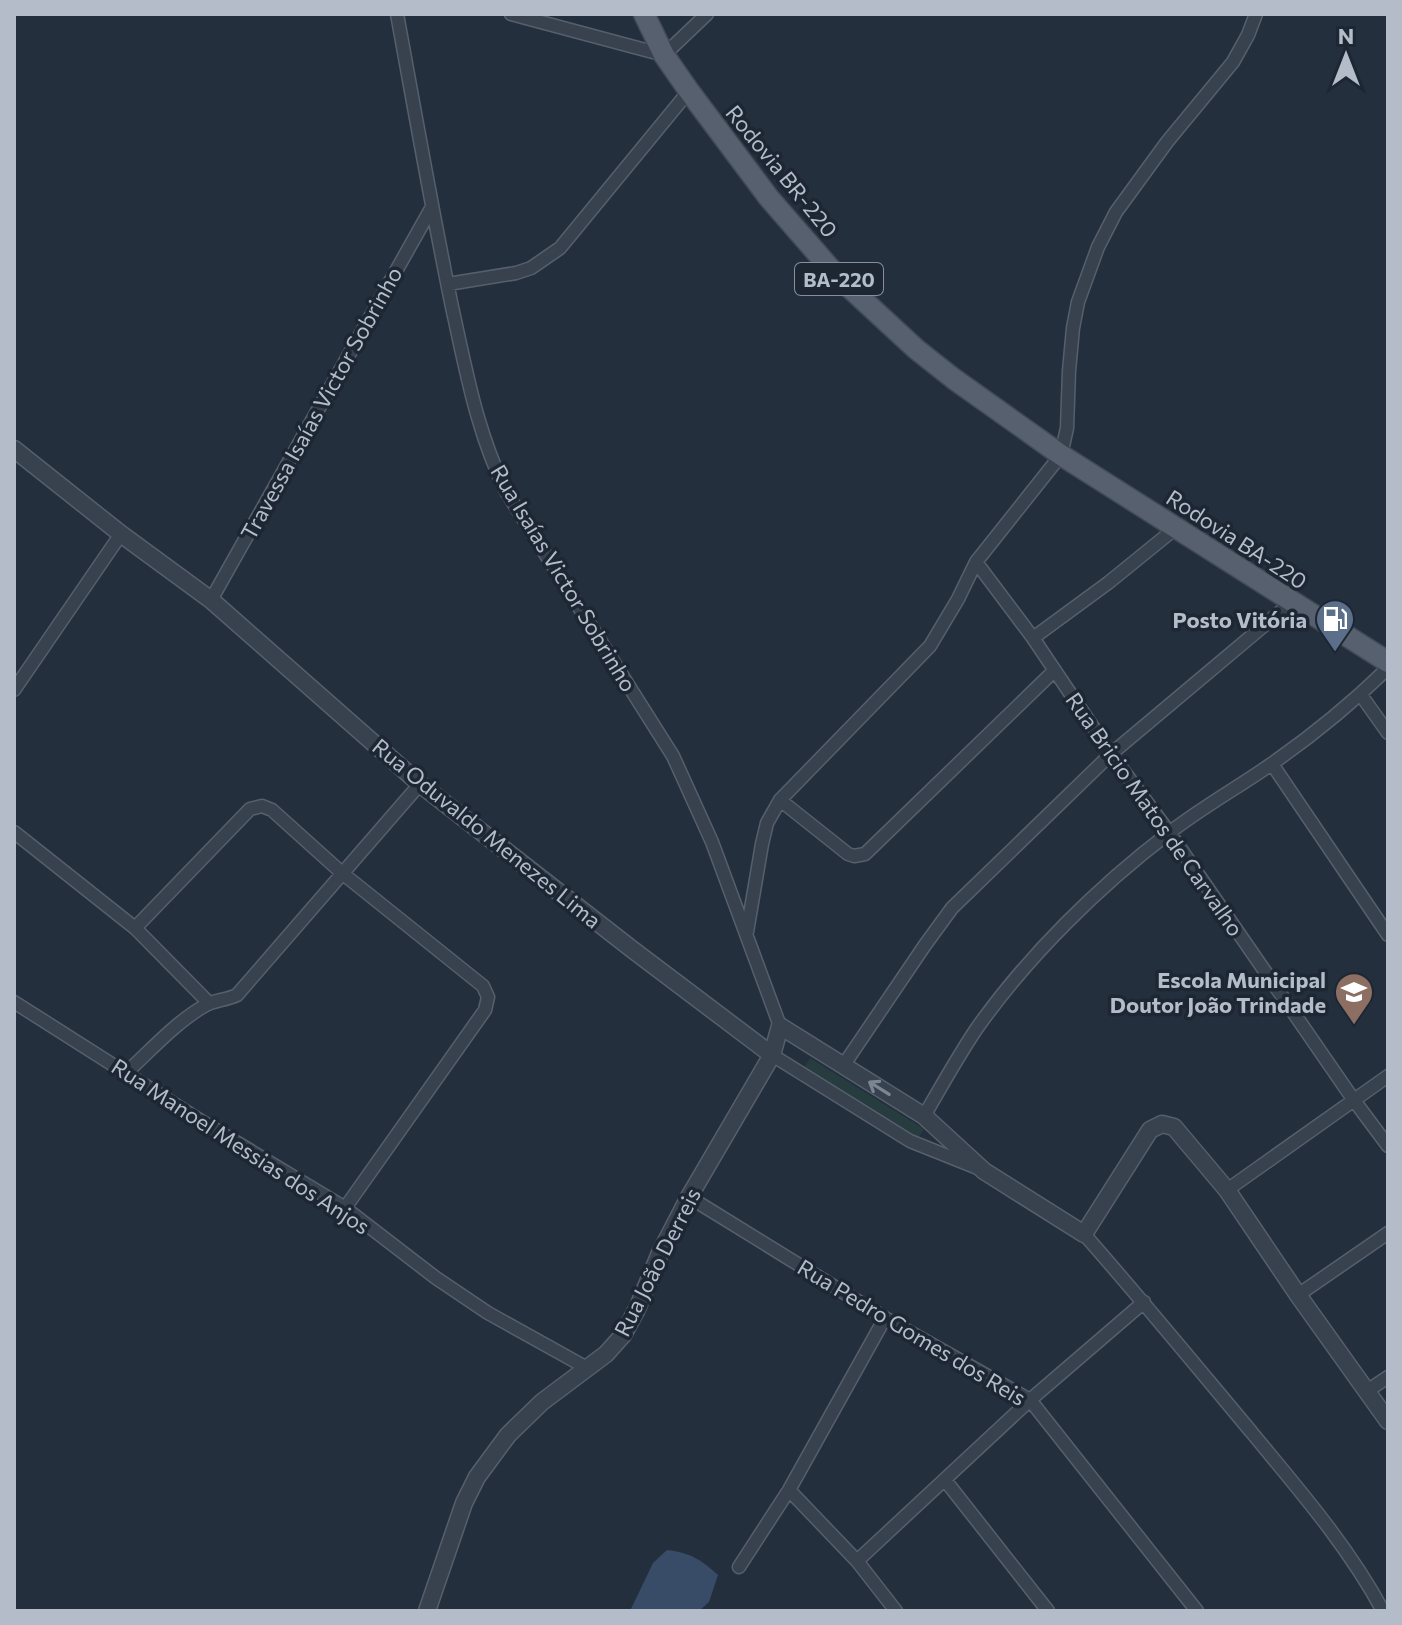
<svg xmlns="http://www.w3.org/2000/svg" width="1402" height="1625" viewBox="0 0 1402 1625" font-family="Commissioner,sans-serif">
<rect width="100%" height="100%" fill="#242f3e"/>
<!-- green -->
<path fill="#263c3f" d="M810 1058 924 1129 918 1138 804 1068Z"/>
<!-- water -->
<path fill="#394c67" d="M667 1550C691 1553 700 1559 718 1575L709 1602 699 1611H630L653 1563Z"/>
<g fill="none" stroke-linecap="round" stroke-linejoin="round">
<defs>
<path id="minor" d="M397 14C415 112 432 210 452 307 466 370 477 434 507 493L673 756 712 842 780 1026
M511 14 664 55 707 14
M448 284 516 273 531 268 560 248 689 91
M976 562 1033 638 1111 754 1169 832 1353 1099 1388 1146
M211 600 432 207
M1033 638 1108 583 1177 527
M14 690 121 534
M1361 695 1388 733
M1272 764 1388 935
M780 800 848 854 854 856 865 854 1054 671
M14 832 135 928 209 1003
M135 928 250 809 262 806 272 810 342 873 483 986 488 997 485 1010 345 1208
M747 932 762 844 767 823 780 800 930 646 958 599 976 562 1061 455 1067 428 1069 371 1073 328 1078 302 1098 247 1116 212 1167 142 1233 62 1248 35 1256 14
M14 1002 198 1119 345 1208 436 1278 488 1313 587 1368
M772 1055 910 1141 975 1167
M843 1066 925 945 952 908 1111 754 1292 602
M127 1072C151 1050 177 1021 206 1005 215 1000 227 1000 237 995L420 784
M924 1116C941 1087 958 1056 977 1028 1028 956 1099 886 1169 833 1201 808 1237 788 1270 765 1312 736 1352 703 1388 668
M1227 1190 1388 1076
M689 1197 885 1318 1030 1400 1197 1611
M1084 1234C1142 1300 1197 1367 1253 1434 1300 1491 1348 1546 1383 1611
M1298 1295 1388 1233
M1367 1391 1388 1377
M945 1480 1048 1611
M789 1490 857 1561 896 1611
M857 1561 1030 1400 1144 1302
M739 1567 789 1490 885 1318"/>
<path id="tertiary" d="M14 449 121 534 211 600 420 784 633 950 772 1055
M427 1611 464 1503 477 1477 508 1435 542 1402 606 1354 623 1335 637 1309 660 1253 689 1197 772 1055 780 1026 924 1116 984 1171 1084 1234 1150 1130 1162 1124 1174 1127 1227 1190 1298 1295 1388 1421"/>
<path id="primary" d="M644 14 664 55 689 91 769 198 836 275 916 349 954 379 1061 455 1388 662"/>
</defs>
<!-- minor casing -->
<use href="#minor" stroke="#565f6c" stroke-width="15"/>
<!-- tertiary casing -->
<use href="#tertiary" stroke="#565f6c" stroke-width="19"/>
<!-- primary casing -->
<use href="#primary" stroke="#414a57" stroke-width="23"/>
<!-- minor -->
<use href="#minor" stroke="#38414e" stroke-width="12"/>
<!-- tertiary -->
<use href="#tertiary" stroke="#38414e" stroke-width="16"/>
<!-- primary -->
<use href="#primary" stroke="#56606e" stroke-width="20"/>
</g>
<!-- one-way arrows -->
<defs><path id="oneway-shaft" d="M-6 0H5M1.5-3L5.5 0L1.5 3" fill="none" stroke-width="1.6" stroke-linecap="round" stroke-linejoin="round" transform="scale(2)"/></defs>
<use stroke="#7c8592" href="#oneway-shaft" transform="translate(879 1088) rotate(-148)"/>
<!-- icons -->
<defs>
<symbol id="fuel-pin" viewBox="-11 -11 22 30"><path d="M0 17L-7.5 6A9.5 9.5 0 1 1 7.5 6Z" fill="#5c6f8a" stroke="#1d2633"/><path d="M-5.5-6h7V0h2V4h1.3V-2.5L3-4.5l.8-.8L6-3V5H2.5V1h-1V6h-7ZM-4.2-4.7v3.2H.2V-4.7Z" fill="#fff"/></symbol>
<symbol id="school-pin" viewBox="-11 -11 22 30"><path d="M0 17L-7.5 6A9.5 9.5 0 1 1 7.5 6Z" fill="#8d6e63" stroke="#1d2633"/><path d="M0-5L7-2L0 1L-7-2ZM-4 1L0 2.5L4 1V4Q0 6-4 4Z" fill="#fff"/></symbol>
</defs>
<g fill-rule="evenodd">
<use href="#fuel-pin" x="1313" y="597" width="44" height="60"/>
<use href="#school-pin" x="1332" y="970" width="44" height="60"/>
</g>
<g text-anchor="middle" dominant-baseline="central" stroke-width="7" stroke-linejoin="round" paint-order="stroke">
<!-- shield labels -->
<rect fill="#1d2633" stroke="#878f9c" stroke-width="2" x="795" y="263" width="88" height="32" rx="6"/>
<g font-size="20" font-weight="bold" fill="#b4bcc9">
<text x="839" y="279">BA-220</text>
</g>
<!-- street labels -->
<g font-size="22" fill="#b4bcc9" stroke="#1d2633">
<text transform="translate(782 171) rotate(51)">Rodovia BR-220</text>
<text transform="translate(321 403) rotate(-61)">Travessa Isaías Victor Sobrinho</text>
<text transform="translate(1237 539) rotate(33)">Rodovia BA-220</text>
<text transform="translate(564 578) rotate(59)">Rua Isaías Victor Sobrinho</text>
<text transform="translate(1155 814) rotate(55)">Rua Bricio Matos de Carvalho</text>
<text transform="translate(487 833) rotate(39)">Rua Oduvaldo Menezes Lima</text>
<text transform="translate(241 1146) rotate(33)">Rua Manoel Messias dos Anjos</text>
<text transform="translate(657 1262) rotate(-63)">Rua João Derreis</text>
<text transform="translate(912 1332) rotate(31)">Rua Pedro Gomes dos Reis</text>
</g>
<!-- poi labels -->
<g font-size="22" font-weight="bold" fill="#b4bcc9" stroke="#1d2633" text-anchor="end">
<text x="1307" y="619">Posto Vitória</text>
<text x="1326" y="979">Escola Municipal<tspan x="1326" dy="25">Doutor João Trindade</tspan></text>
</g>
</g>
<!-- border -->
<rect width="1402" height="1625" fill="none" stroke="#b4bcc9" stroke-width="32"/>
<!-- north arrow -->
<g transform="translate(1346 56)" stroke="#1d2633" stroke-width="6" paint-order="stroke">
<path d="M0-6L14 30L0 20L-14 30Z" fill="#b4bcc9"/>
<text y="-12" font-size="22" font-weight="bold" text-anchor="middle" fill="#b4bcc9">N</text>
</g>
</svg>
